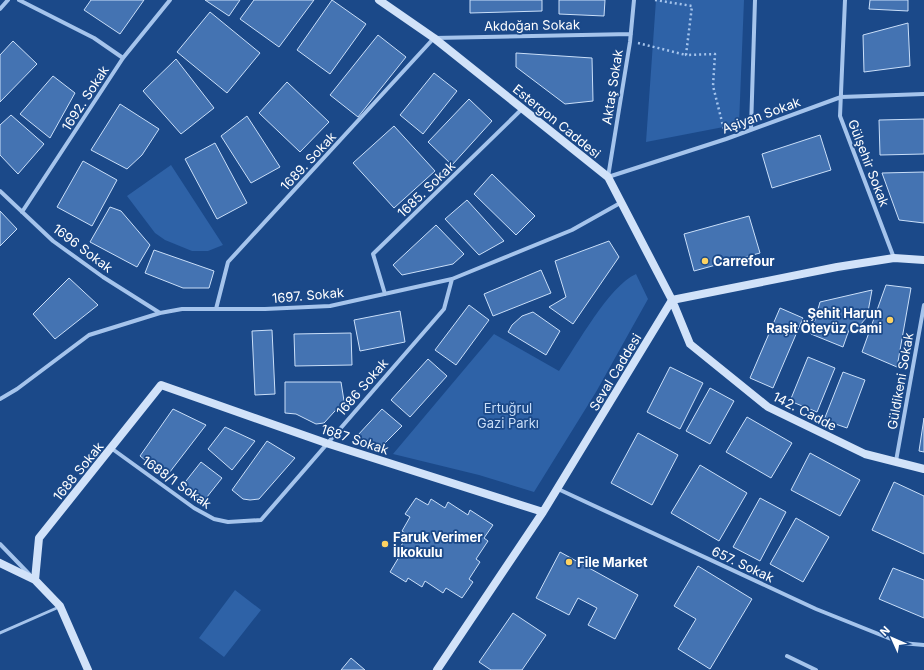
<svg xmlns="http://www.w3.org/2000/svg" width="924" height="670" viewBox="0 0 924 670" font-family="Inter,sans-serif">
<rect width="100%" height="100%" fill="#1b4989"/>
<!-- green -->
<path fill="#2e62a7" d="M656 0H744L739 124 646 142Z
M171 165 223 245 208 251H192L165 240 155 233 127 196Z
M636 274 648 299 596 392 534 492 479 475 393 454 494 334 559 371C577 345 609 286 636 274Z
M235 590 261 610 224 657 199 638Z"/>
<!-- building -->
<path fill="#4473b2" stroke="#cadff9" d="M91 0H144L120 34 84 10Z
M205 0H240L229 16Z
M254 0H314L279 47 240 19Z
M332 0 366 24 330 74 297 50Z
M470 0H542V11L470 13Z
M559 0H605L604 16 559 14Z
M870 0H908V11L869 9Z
M210 12 260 53 227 93 177 52Z
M908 23 910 66 864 72 863 35Z
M378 35 406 57 358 117 330 95Z
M13 41 37 64 0 102V55Z
M516 53 592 58 593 101 565 104 516 67Z
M176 59 214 108 181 134 143 91Z
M434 73 457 91 423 134 400 115Z
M53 76 75 93 50 138 20 114Z
M287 82 329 122 300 152 259 113Z
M469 99 492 121 452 165 428 142Z
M120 104 159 129 142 155 127 169 91 150Z
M11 115 44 144 18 174 0 155V125Z
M247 116 280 167 251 183 221 136Z
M924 119V154L880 155 879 120Z
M394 126 435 171 394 208 353 163Z
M820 135 831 170 772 188 762 154Z
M215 143 247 203 217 219 185 159Z
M83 161 117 180 92 226 57 207Z
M924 172V223L899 220 882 173Z
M492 174 535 216 516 235 474 194Z
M467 200 504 241 479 255 445 219Z
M110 207 121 211 150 245 137 267 90 242Z
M0 211 17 229 0 246Z
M749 216 760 253 694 271 684 234Z
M436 225 464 254 453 264 402 275 393 265Z
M609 241 619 257 573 324 549 307 566 297 555 261Z
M154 250 214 271 209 288H183L145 273Z
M541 270 551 293 493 316 484 294Z
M69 278 98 305 55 339 33 314Z
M886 285 911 288 897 367 862 352Z
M872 290 867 317 860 325 850 327 843 347 811 334 820 302Z
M469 305 489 320 456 365 435 350Z
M780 308 803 318 773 388 750 378Z
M400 311 405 342 360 351 354 320Z
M533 312 560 331 546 355 508 332 512 325 522 316Z
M272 330 275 394 255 395 252 331Z
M351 333 352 365 295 366 294 334Z
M808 357 835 368 817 412 790 401Z
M428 359 447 376 410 417 391 400Z
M670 367 703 383 680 429 647 412Z
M843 372 865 380 847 428 824 420Z
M285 382H341L344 401 324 423 316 424 296 414 285 413Z
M710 388 734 401 710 444 686 431Z
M173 409 206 425 166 477 140 456Z
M382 409 402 426 383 445 364 441 357 436Z
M747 417 792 443 771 478 726 452Z
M924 418V452L919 451Z
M225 427 255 441 232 470 208 449Z
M638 433 678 455 652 505 611 483Z
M267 441 295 458 259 499 250 500 243 499 232 490Z
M810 453 860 480 840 516 791 490Z
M201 462 222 478 203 502 182 486Z
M700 465 747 493 719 541 671 513Z
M894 482 924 496V554L872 530Z
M416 498 428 505 431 499 445 508 448 502 468 515 470 510 493 525 484 538 488 541 476 559 480 562 469 579 473 582 462 598 446 588 443 593 425 581 422 587 408 578 406 582 390 572 399 557 395 555 408 535 402 531 410 517 405 514Z
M760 498 786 512 760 561 733 547Z
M796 518 829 537 803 582 770 564Z
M560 552 638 595 615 639 588 625 597 608 578 598 569 615 536 598Z
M698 566 752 599 710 669 678 649 696 619 674 606Z
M893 568 924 580V618L879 599Z
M513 613 546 635 522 670H491L479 662Z
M351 658 365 670H341Z"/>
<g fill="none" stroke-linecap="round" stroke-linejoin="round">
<!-- path -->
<path stroke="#a5c4ec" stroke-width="2.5" stroke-dasharray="2 3" stroke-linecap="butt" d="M655 0 692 6 686 55 715 54 713 86 724 130
M638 43 686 55"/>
<!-- lane -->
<path stroke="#a5c4ec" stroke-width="3" d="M0 633 59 607"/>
<!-- street -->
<path stroke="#a5c4ec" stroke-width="4" d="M19 0 94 38 123 58
M634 0 630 42 608 177 726 139 841 97 924 94
M845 0 840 116 894 258
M0 9 8 0
M751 129 755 0
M0 191 53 241 103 277 160 313
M22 212 123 58 170 0
M385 294 373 254 522 109
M216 309 228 262 434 38 631 34
M0 399 17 389 89 335 160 313 182 309H265L330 306 452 279 572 230 622 202
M111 448 194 508 214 519 228 522 261 520 444 309 452 279
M896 461 924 305
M558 489 816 609 901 643 924 645
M0 544 29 574
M787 656 816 670"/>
<!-- secondary -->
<path stroke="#d1e2f9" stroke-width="8" d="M379 0 434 38 608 177 672 300 690 344 768 407 865 454 924 469
M0 563 35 580 60 606 88 670
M35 580 39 538 161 385 326 443 543 512
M437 670 543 512 672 300 837 267 894 258 924 260"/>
</g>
<!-- markers -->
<g fill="#fed362" stroke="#1b4989" stroke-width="1.5">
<circle cx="705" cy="261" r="4"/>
<circle cx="890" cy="320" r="4"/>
<circle cx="385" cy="544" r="4"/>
<circle cx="569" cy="562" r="4"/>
</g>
<g text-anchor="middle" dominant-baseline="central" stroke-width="3.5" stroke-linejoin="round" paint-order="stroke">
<!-- street labels -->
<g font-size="13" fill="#fff" stroke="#1b4989">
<text transform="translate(532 25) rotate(-1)">Akdoğan Sokak</text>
<text transform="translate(612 87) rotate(-81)">Aktaş Sokak</text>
<text transform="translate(85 98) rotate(-57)">1692. Sokak</text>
<text transform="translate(761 115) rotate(-20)">Aşiyan Sokak</text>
<text transform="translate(557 121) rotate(39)">Estergon Caddesi</text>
<text transform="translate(308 161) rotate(-47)">1689. Sokak</text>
<text transform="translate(869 163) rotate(69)">Gülşehir Sokak</text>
<text transform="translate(426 189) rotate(-44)">1685. Sokak</text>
<text transform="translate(83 248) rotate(37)">1696 Sokak</text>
<text transform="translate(308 295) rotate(-5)">1697. Sokak</text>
<text transform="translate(615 372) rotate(-59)">Seval Caddesi</text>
<text transform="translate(900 381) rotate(-80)">Güldikeni Sokak</text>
<text transform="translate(362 387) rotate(-49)">1686 Sokak</text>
<text transform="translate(805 411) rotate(27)">142. Cadde</text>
<text transform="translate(355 439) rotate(18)">1687 Sokak</text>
<text transform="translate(78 471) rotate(-51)">1688 Sokak</text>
<text transform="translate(177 482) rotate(35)">1688/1 Sokak</text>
<text transform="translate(743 564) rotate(25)">657. Sokak</text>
</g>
<!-- poi labels -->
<g font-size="13" font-weight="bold" fill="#fff" stroke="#1b4989" text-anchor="start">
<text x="713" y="261">Carrefour</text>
<text x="882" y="313" text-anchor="end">Şehit Harun<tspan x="882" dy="15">Raşit Öteyüz Cami</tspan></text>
<text x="393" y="537">Faruk Verimer<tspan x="393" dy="15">İlkokulu</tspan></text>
<text x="577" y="562">File Market</text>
</g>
<!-- park labels -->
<g font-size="13" fill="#cadff9" stroke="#1b4989">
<text x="508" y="408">Ertuğrul<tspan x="508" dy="15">Gazi Parkı</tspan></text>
</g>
</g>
<!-- north arrow -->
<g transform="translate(892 638) rotate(315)" stroke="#1b4989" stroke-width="3" paint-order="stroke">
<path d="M0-3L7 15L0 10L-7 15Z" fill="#ffffff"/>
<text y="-6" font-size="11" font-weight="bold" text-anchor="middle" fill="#ffffff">N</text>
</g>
</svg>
